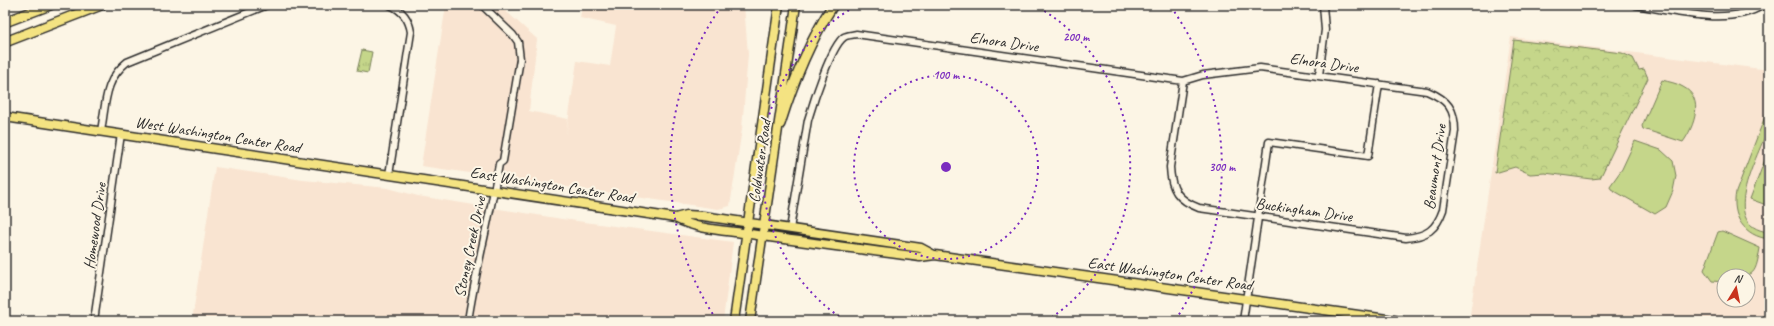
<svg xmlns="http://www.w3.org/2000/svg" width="1774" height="326" viewBox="0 0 1774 326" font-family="Caveat,sans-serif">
<defs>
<pattern id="grass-tufts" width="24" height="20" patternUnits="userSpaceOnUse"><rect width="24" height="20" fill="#c5d68a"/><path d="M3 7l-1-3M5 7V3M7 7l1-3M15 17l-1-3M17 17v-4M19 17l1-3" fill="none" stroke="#a9b877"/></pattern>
<pattern id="forest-crowns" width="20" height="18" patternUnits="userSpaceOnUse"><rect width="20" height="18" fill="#c5d68a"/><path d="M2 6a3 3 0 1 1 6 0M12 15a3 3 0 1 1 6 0" fill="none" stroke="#a9b877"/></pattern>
</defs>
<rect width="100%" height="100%" fill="#fcf5e5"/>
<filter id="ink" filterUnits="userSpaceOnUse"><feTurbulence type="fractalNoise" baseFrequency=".025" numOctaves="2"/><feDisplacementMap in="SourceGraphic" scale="8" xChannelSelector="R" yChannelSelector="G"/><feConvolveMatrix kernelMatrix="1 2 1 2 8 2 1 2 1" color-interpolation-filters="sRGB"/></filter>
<g filter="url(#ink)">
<!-- built -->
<path fill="#f9e4d1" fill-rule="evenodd" d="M446 5H499L537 39 529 111 568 119 566 136 577 61 610 66 616 26 580 18 582 5H744L748 54 742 129 730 206 718 209 421 166Z
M1511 37 1769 70V321H1469ZM1724 276H1748V300H1724Z
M215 167 303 180 388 188 418 196 562 219 733 242 723 321H192Z"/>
<!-- grass -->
<path fill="url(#grass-tufts)" stroke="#78805a" d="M362 50 372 52 368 73 357 71Z"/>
<!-- forest -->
<path fill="url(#forest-crowns)" stroke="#78805a" d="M1514 40 1622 53 1633 58 1639 70 1644 69 1648 78 1600 178 1591 179 1545 173 1530 174 1515 167 1495 173Z"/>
<!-- pitch -->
<path fill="#c5d68a" stroke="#78805a" d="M1662 80C1669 82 1677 83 1683 87 1705 98 1694 127 1683 142L1643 129 1642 126Z
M1769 106C1769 113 1770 121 1768 128 1760 154 1716 226 1769 232V239C1744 236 1731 216 1736 192Z
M1635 141 1661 150 1673 161 1676 176 1673 191 1666 207 1655 214 1611 189 1610 186 1622 169Z
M1769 149V206L1750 199Z
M1722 231 1760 248C1755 279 1753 276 1724 276V282L1712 281 1704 270 1718 232Z"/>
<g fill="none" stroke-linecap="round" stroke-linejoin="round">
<defs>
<path id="minor" d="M1636 5C1673 11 1730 27 1763 5
M1319 75 1325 30 1323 5
M101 131C106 104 104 80 127 62L267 5
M389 175 411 32C409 19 402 10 390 5
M790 229 808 120C813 103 831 46 844 37 847 35 853 35 856 34L1183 81 1203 75 1260 68 1427 91C1448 100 1455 109 1455 131L1443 210C1436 230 1427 236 1406 238L1199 208C1178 200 1171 190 1170 167L1183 81
M94 321 121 134
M468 321C476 268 490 217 499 164L503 161 520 59 518 42 513 35 482 5
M1243 321 1269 142 1368 156 1379 84"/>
<path id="major" d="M5 117 675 218C696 229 720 230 743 233 802 242 861 249 920 257L935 255 1401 321
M675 218 687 215 703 216 921 248 934 255
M734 321 779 5
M750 321 796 5"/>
<path id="highway" d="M5 22 50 5
M5 42 101 5
M780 124C793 82 809 42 833 5"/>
</defs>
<!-- minor casing -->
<use href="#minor" stroke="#2b2b2b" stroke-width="9"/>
<!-- major casing -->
<use href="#major" stroke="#2b2b2b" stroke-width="11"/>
<!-- highway casing -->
<use href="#highway" stroke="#2b2b2b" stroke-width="12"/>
<!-- minor -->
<use href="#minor" stroke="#fcf5e5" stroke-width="6"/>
<!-- major -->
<use href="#major" stroke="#f4e382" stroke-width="8"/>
<!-- highway -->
<use href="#highway" stroke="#f4e382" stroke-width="9"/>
</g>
</g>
<!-- distance rings -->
<g fill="none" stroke="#7b2cbf" stroke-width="2" stroke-dasharray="2 4">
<circle cx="946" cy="167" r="92"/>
<path d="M844 320A184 184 0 0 1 858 5M1034 5A184 184 0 0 1 1048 320"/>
<path d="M716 319A276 276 0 0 1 721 7M1171 7A276 276 0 0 1 1176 319"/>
</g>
<g text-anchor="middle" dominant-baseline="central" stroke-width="4" stroke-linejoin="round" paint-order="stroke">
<!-- street labels -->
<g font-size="16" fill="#2b2b2b" stroke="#fcf5e5">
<text transform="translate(1004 42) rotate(8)">Elnora Drive</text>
<text transform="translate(1324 63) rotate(8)">Elnora Drive</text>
<text transform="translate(218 135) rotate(9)">West Washington Center Road</text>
<text transform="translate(760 161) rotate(-82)">Coldwater Road</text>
<text transform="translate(1435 167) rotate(-82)">Beaumont Drive</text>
<text transform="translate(552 185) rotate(9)">East Washington Center Road</text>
<text transform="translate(1304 210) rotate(8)">Buckingham Drive</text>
<text transform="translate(95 226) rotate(-82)">Homewood Drive</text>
<text transform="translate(470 247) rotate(-78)">Stoney Creek Drive</text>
<text transform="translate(1170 274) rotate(8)">East Washington Center Road</text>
</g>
</g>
<circle cx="946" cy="167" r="6" fill="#7b2cbf" stroke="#fcf5e5" stroke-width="2"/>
<g font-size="12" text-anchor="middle" font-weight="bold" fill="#7b2cbf" stroke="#fcf5e5" stroke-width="4" stroke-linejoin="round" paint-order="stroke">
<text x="1076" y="41">200 m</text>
<text x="946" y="79">100 m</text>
<text x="1222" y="171">300 m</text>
</g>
<!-- margin -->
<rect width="1774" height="326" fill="none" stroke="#fcf5e5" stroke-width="20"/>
<rect x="10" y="10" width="1754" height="306" fill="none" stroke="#2b2b2b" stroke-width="1.5" filter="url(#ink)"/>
<!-- north arrow -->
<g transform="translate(1736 288) rotate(10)"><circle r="19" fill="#fcf5e5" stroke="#a8a49b"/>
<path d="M0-3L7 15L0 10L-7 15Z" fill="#c8321e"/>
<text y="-6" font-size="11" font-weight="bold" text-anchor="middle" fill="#2b2b2b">N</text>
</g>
</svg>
